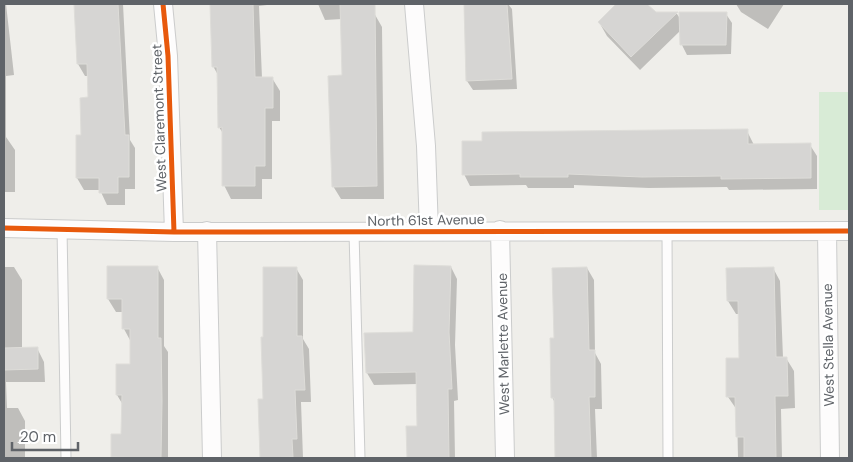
<svg xmlns="http://www.w3.org/2000/svg" width="853" height="462" viewBox="0 0 853 462" font-family="'DM Sans',sans-serif">
<rect width="100%" height="100%" fill="#efeeea"/>
<!-- green -->
<path fill="#d8ebd6" d="M819 92H849V210H819Z"/>
<!-- shadow -->
<path fill="#0003" d="M4 4H6L14 75 6 76V137L15 150V192H4Z
M75 4H123L130 140 135 148V189H125V205H107L100 190H84L77 178 90 98 89 76H85L78 64Z
M211 4H275L259 6 262 78H272L280 91V121H272V179H262V199H231L224 185V135L219 127 218 75 213 66Z
M318 4H373L374 13 382 27 384 199H341L333 186 344 76 342 19 325 20Z
M464 4H508L512 9 517 89 473 90 467 81Z
M618 4H646L655 14H677L681 20 726 14 732 23 731 54 687 55 682 45 681 30 640 70 607 36 599 22Z
M736 4H784L768 29 741 12Z
M747 131 754 145H810L817 156V189L729 190 727 187 649 188 574 185V188H528L526 185 470 186 464 174Z
M4 267H14L22 280V349L37 348 44 362 45 382H6L7 408H18L25 421V458H4Z
M157 267 164 280V346L168 352V458H113L122 435 123 405 117 395 131 365V342L124 329V312H116L108 299Z
M451 267 457 279 455 345 458 400 454 401 455 458H408V428H418V384L374 385 367 373 414 333Z
M296 268 303 280V339L309 349 311 402H301L303 458H262L264 339Z
M587 268 594 280 595 353 601 364 602 409H595L597 458H556L555 403 552 397 555 339Z
M773 268 780 281 783 358H786L794 371 795 408 781 409 782 458H738L737 410 728 397 741 359 739 314H736L728 301Z"/>
<!-- building -->
<path fill="#d6d5d3" stroke="#deddd9" d="M74 4H118L125 135H129V177H118V193H99V178H76V135H81L80 98 88 97 87 64H77Z
M210 4H253L255 77H273V108H265V166H255V186H222V127L218 128 217 67H212Z
M340 4H375L377 186 332 187 328 76 342 75Z
M464 4H507L512 79 466 81Z
M616 4H647L656 12H678L631 57 598 22Z
M679 12H727L726 45H680Z
M748 129V144L811 143V178L721 179V176L642 177 568 174V177H520V174L462 175V141H482V132Z
M414 265 451 266 449 332 452 389H448L449 458H407L406 426H417L416 372 366 373 364 333 413 332Z
M107 266H158V338H161L162 401 161 458 111 457V434H121L122 395H116V364H130V329H122V299H107Z
M263 267H297V336H302L305 390H295L297 439H292L293 457 260 458 258 399H263L261 337H263Z
M587 267 589 350H595V397H589L591 458H555L554 398H551L550 338H554L552 268Z
M774 267 776 357H787L788 396H775L776 458H744V437H736L735 397H726V358H739L738 301H727L726 268Z
M38 347V369L4 370V348Z"/>
<g fill="none" stroke-linecap="round" stroke-linejoin="round">
<defs>
<path id="service" d="M62 228 66 458
M667 231 668 458
M354 232 360 458"/>
<path id="minor" d="M163 4 168 56 174 232
M414 4 426 146 429 231
M4 228 174 232 849 231
M500 230 505 458
M207 231 212 458
M827 231 830 458"/>
</defs>
<!-- service casing -->
<use href="#service" stroke="#cbcccc" stroke-width="11"/>
<!-- minor casing -->
<use href="#minor" stroke="#cbcccc" stroke-width="20"/>
<!-- service -->
<use href="#service" stroke="#fdfcfc" stroke-width="9"/>
<!-- minor -->
<use href="#minor" stroke="#fdfcfc" stroke-width="18"/>
<defs>
<path id="cycleway" d="M163 4 168 56 174 232
M4 228 174 232 849 231"/>
</defs>
<!-- cycleway casing -->
<use href="#cycleway" stroke="#fff" stroke-width="8"/>
<!-- cycleway -->
<use href="#cycleway" stroke="#e8590c" stroke-width="5"/>
</g>
<g text-anchor="middle" dominant-baseline="central" stroke-width="5" stroke-linejoin="round" paint-order="stroke">
<!-- street labels -->
<g font-size="14" fill="#5f6368" stroke="#fff">
<text transform="translate(159 118) rotate(-92)">West Claremont Street</text>
<text transform="translate(426 220) rotate(-1)">North 61st Avenue</text>
<text transform="translate(503 344) rotate(-91)">West Marlette Avenue</text>
<text transform="translate(828 345) rotate(-91)">West Stella Avenue</text>
</g>
</g>
<!-- border -->
<rect width="853" height="462" fill="none" stroke="#5f6368" stroke-width="10"/>
<!-- scale -->
<path d="M12 442v8h66v-8" fill="none" stroke="#5f6368" stroke-width="2.5"/>
<text x="20" y="442" font-size="15" fill="#5f6368" stroke="#ffffff" stroke-width="4" paint-order="stroke">20 m</text>
</svg>
